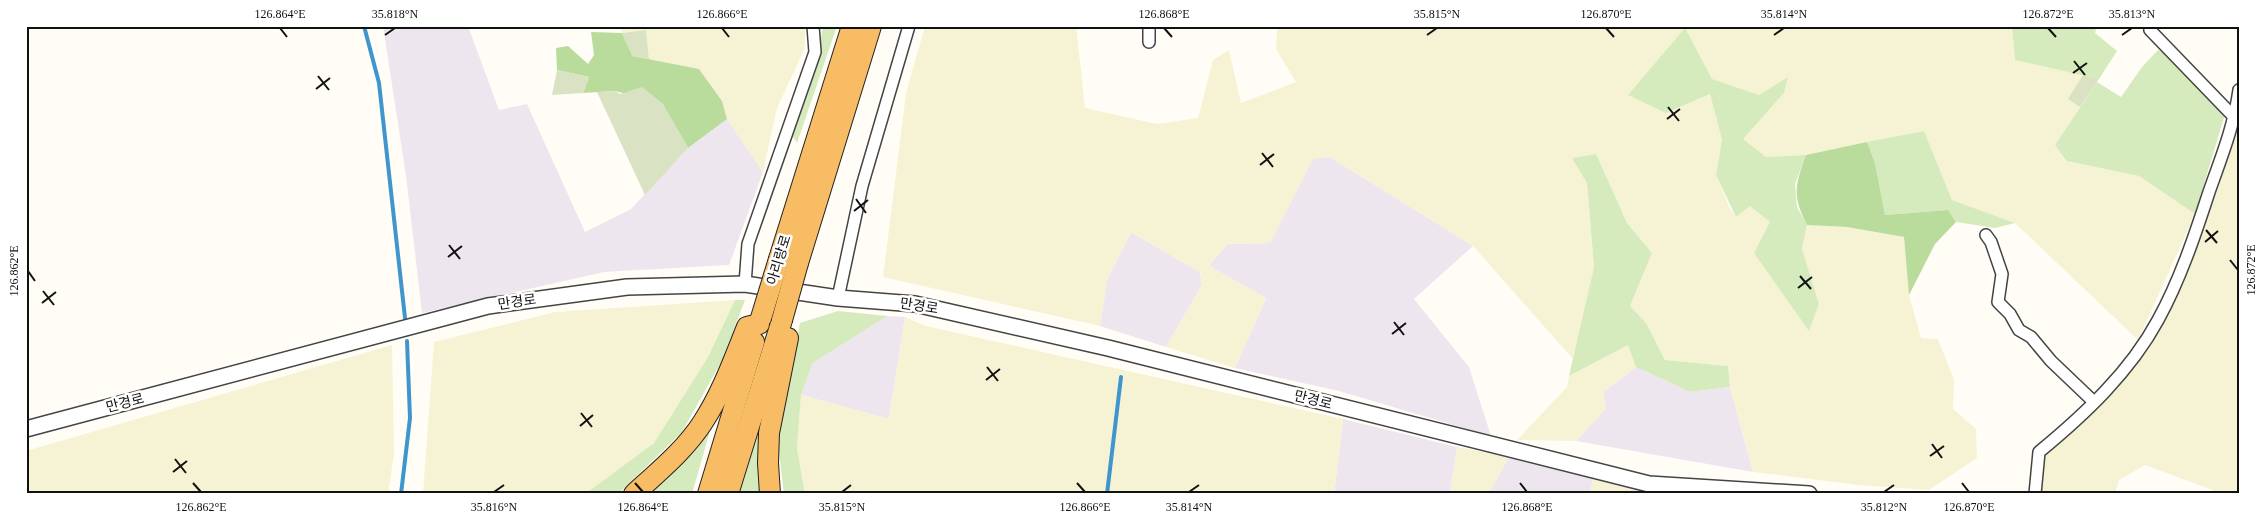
<svg xmlns="http://www.w3.org/2000/svg" width="2265" height="520" viewBox="0 0 2265 520" font-family="'Times New Roman','Noto Sans KR',serif">
<style>
.industrial{fill:#eee6ef}
.farmland{fill:#f6f3d4}
.green{fill:#d5ebbd}
.forest{fill:#b9dc9c}
.cemetery{fill:#d9e3c4}
.lines{fill:none;stroke-linecap:round;stroke-linejoin:round}
.stream{stroke:#3f96cf;stroke-width:4}
.minor-casing{stroke:#444;stroke-width:14}
.tertiary-casing{stroke:#444;stroke-width:18}
.trunk-casing{stroke:#222;stroke-width:22}
.minor{stroke:#fff;stroke-width:11}
.tertiary{stroke:#fff;stroke-width:15}
.trunk{stroke:#f7bc64;stroke-width:20}
.trunk-bridge-casing{stroke:#222;stroke-width:22;stroke-linecap:butt}
.trunk-bridge{stroke:#f7bc64;stroke-width:20}
.ticks{fill:none;stroke:#111;stroke-width:2}
.labels{text-anchor:middle;dominant-baseline:central;stroke-width:5;stroke-linejoin:round;paint-order:stroke}
.street-label{font-size:14px;fill:#111;stroke:#fff}
.neatline{fill:none;stroke:#111;stroke-width:2}
.ticks-label{font-size:12px;text-anchor:middle;fill:#111}
</style>
<rect width="100%" height="100%" fill="#fffdf5"/>
<!-- industrial -->
<g class="industrial">
<polygon points="383,26 468,26 499,110 527,104 585,232 631,209 688,148 727,119 763,172 729,265 604,272 422,313 406,176"/>
<polygon points="1330,157 1473,246 1414,299 1469,367 1491,436 1339,391 1235,368 1266,298 1209,266 1227,244 1270,243 1313,158"/>
<polygon points="1131,232 1200,272 1202,285 1166,347 1100,326 1107,280"/>
<polygon points="887,316 905,317 889,419 801,395 813,363"/>
<polygon points="1636,367 1690,392 1730,387 1753,472 1576,441 1606,408 1603,392"/>
<polygon points="1343,419 1457,447 1450,494 1334,494"/>
<polygon points="1509,457 1593,479 1590,494 1488,494"/>
</g>
<!-- farmland -->
<g class="farmland">
<polygon points="620,26 805,26 805,48 777,108 763,172 727,119 722,101 699,69 649,59 646,30 622,33"/>
<polygon points="925,26 1076,26 1085,108 1157,124 1198,118 1213,60 1229,50 1241,103 1296,82 1276,49 1277,26 2012,26 2016,60 2083,75 2069,99 2080,107 2055,145 2065,161 2139,176 2195,214 2138,340 2015,223 1952,200 1924,131 1806,155 1766,157 1742,139 1784,93 1787,78 1759,95 1711,79 1684,28 1666,113 1710,94 1722,140 1716,175 1730,209 1736,217 1750,205 1770,222 1809,330 1819,304 1802,249 1807,225 1847,227 1904,237 1909,295 1921,338 1938,339 1954,380 1953,409 1976,429 1977,458 1929,490 1858,485 1753,472 1730,387 1728,366 1665,360 1646,323 1630,306 1652,253 1627,223 1595,154 1573,158 1587,183 1594,267 1573,359 1473,246 1330,157 1313,159 1270,243 1227,244 1209,266 1266,298 1235,368 1166,347 1202,285 1200,272 1131,232 1107,280 1100,326 883,277 906,93"/>
<polygon points="2239,122 2239,494 2223,494 2145,465 2119,480 2115,494 2039,494 2044,455 2082,424 2141,358 2175,297 2213,202"/>
<polygon points="735,300 708,357 654,443 585,494 423,494 434,342 555,312"/>
<polygon points="905,317 926,326 1343,419 1334,494 805,494 797,448 801,395 889,419"/>
<polygon points="392,345 394,454 388,494 26,494 26,451"/>
<polygon points="1628,345 1636,367 1603,392 1606,408 1576,441 1517,440 1567,387 1569,376"/>
<polygon points="1457,447 1509,457 1488,494 1450,494"/>
<polygon points="1593,479 1692,494 1590,494"/>
</g>
<!-- green -->
<g class="green">
<polygon points="823,26 837,26 797,143 792,135 820,44"/>
<polygon points="2012,26 2097,26 2095,33 2117,51 2099,79 2015,60"/>
<polygon points="1685,28 1712,79 1759,95 1788,77 1784,93 1743,139 1766,157 1806,155 1795,184 1797,207 1807,225 1802,249 1819,304 1809,331 1754,253 1770,222 1750,206 1736,217 1716,175 1722,140 1710,94 1666,113 1628,95"/>
<polygon points="2158,50 2164,52 2225,114 2195,214 2139,176 2066,161 2055,145 2097,82 2121,97 2142,67"/>
<polygon points="1924,131 1952,200 2015,223 1995,228 1956,222 1948,210 1885,215 1875,163 1867,142"/>
<polygon points="1596,154 1627,223 1652,253 1630,306 1646,323 1665,360 1728,366 1730,387 1690,392 1636,367 1628,345 1569,376 1594,267 1587,183 1572,158"/>
<polygon points="735,300 745,300 721,362 682,432 618,494 585,494 654,443 708,357"/>
<polygon points="838,311 887,316 813,363 801,395 797,448 805,494 784,494 778,443 800,323"/>
<polygon points="759,424 762,494 738,494"/>
<polygon points="711,427 692,494 649,494 669,477"/>
</g>
<!-- forest -->
<g class="forest">
<polygon points="591,32 622,33 633,56 699,69 722,101 727,119 688,148 662,103 615,91 583,93 589,77 557,70 556,48 568,46 588,64 594,55"/>
<path d="M1867,142L1875,163L1885,215L1948,210L1956,222L1935,244L1909,295L1904,237L1847,227L1807,225C1792,196 1795,185 1806,155Z"/>
</g>
<!-- cemetery -->
<g class="cemetery">
<polygon points="646,30 649,59 632,56 622,33"/>
<polygon points="557,70 589,77 583,93 552,95"/>
<polygon points="2083,75 2099,79 2080,107 2068,99"/>
<polygon points="642,87 662,103 688,148 645,195 597,92 615,91 620,94"/>
</g>
<g class="lines">
<!-- stream -->
<g class="stream">
<polyline points="364,26 379,83 405,318"/>
<polyline points="401,494 410,418 407,341"/>
<polyline points="1107,494 1121,377"/>
</g>
<defs>
<g id="minor">
<polyline points="2152,26 2150,30 2235,118 2239,118"/>
<polyline points="1149,42 1149,26"/>
<polyline points="1986,235 1991,242 2002,274 1998,302 2010,314 2019,330 2031,337 2051,361 2094,402"/>
<polyline points="745,284 748,244 815,52 813,26"/>
<polyline points="838,298 862,186 909,26"/>
<path d="M2035,494L2039,452C2084,415 2130,372 2158,320C2180,280 2195,235 2209,192C2221,158 2234,126 2239,90"/>
</g>
<polyline id="tertiary" points="26,429 488,306 627,287 745,284 838,298 915,304 1108,348 1649,484 1809,494"/>
<g id="trunk">
<polyline points="779,259 852,26"/>
<polyline points="798,263 871,26"/>
<path d="M634,494C658,472 686,449 703,422C722,393 734,359 747,327L759,324"/>
<polyline points="708,494 754,342"/>
<polyline points="728,494 782,320"/>
<polyline points="770,494 768,463 769,433 788,338"/>
</g>
</defs>
<!-- minor casing -->
<use href="#minor" class="minor-casing"/>
<!-- tertiary casing -->
<use href="#tertiary" class="tertiary-casing"/>
<!-- trunk casing -->
<use href="#trunk" class="trunk-casing"/>
<!-- minor -->
<use href="#minor" class="minor"/>
<!-- tertiary -->
<use href="#tertiary" class="tertiary"/>
<!-- trunk -->
<use href="#trunk" class="trunk"/>
<defs>
<g id="trunk-bridge">
<polyline points="761,318 779,259"/>
<polyline points="782,320 798,263"/>
</g>
</defs>
<!-- trunk-bridge casing -->
<use href="#trunk-bridge" class="trunk-bridge-casing"/>
<!-- trunk-bridge -->
<use href="#trunk-bridge" class="trunk-bridge"/>
</g>
<!-- ticks -->
<path class="ticks" d="M280,28L287,37M722,28L729,37M1164,28L1172,37M1606,28L1614,37M2048,28L2056,37M385,35L395,28M1427,35L1437,28M1774,35L1784,28M2122,35L2132,28M2074,61L2085,75M2073,73L2087,63M318,76L329,90M316,89L330,78M1668,107L1679,121M1667,119L1680,109M1262,153L1273,167M1260,165L1274,154M856,199L866,213M854,211L868,200M2206,230L2217,243M2205,242L2218,231M449,245L460,259M448,257L462,246M2230,260L2238,270M28,271L35,281M1800,276L1811,289M1798,288L1812,277M43,291L54,305M42,303L56,292M1394,322L1404,335M1392,334L1406,323M987,367L998,381M986,380L1000,369M581,413L592,427M580,426L593,415M1932,444L1942,458M1930,456L1944,446M175,459L186,473M173,472L187,461M193,483L201,492M635,483L643,492M1077,483L1085,492M1520,483L1527,492M1962,483L1969,492M494,492L504,485M842,492L851,485M1189,492L1199,485M1884,492L1894,485"/>
<g class="labels">
<!-- street labels -->
<g class="street-label">
<text transform="translate(779 260) rotate(-73)">아리랑로</text>
<text transform="translate(517 302) rotate(-8)">만경로</text>
<text transform="translate(919 306) rotate(9)">만경로</text>
<text transform="translate(1313 400) rotate(14)">만경로</text>
<text transform="translate(125 403) rotate(-15)">만경로</text>
</g>
</g>
<!-- border -->
<rect width="2265" height="520" fill="none" stroke="#ffffff" stroke-width="55"/>
<rect x="28" y="28" width="2210" height="464" class="neatline"/>
<g class="ticks-label">
<text x="280" y="18">126.864°E</text>
<text x="395" y="18">35.818°N</text>
<text x="722" y="18">126.866°E</text>
<text x="1164" y="18">126.868°E</text>
<text x="1437" y="18">35.815°N</text>
<text x="1606" y="18">126.870°E</text>
<text x="1784" y="18">35.814°N</text>
<text x="2048" y="18">126.872°E</text>
<text x="2132" y="18">35.813°N</text>
<text transform="translate(2251 270) rotate(-90)" y="4">126.872°E</text>
<text transform="translate(14 271) rotate(-90)" y="4">126.862°E</text>
<text x="201" y="511">126.862°E</text>
<text x="494" y="511">35.816°N</text>
<text x="643" y="511">126.864°E</text>
<text x="842" y="511">35.815°N</text>
<text x="1085" y="511">126.866°E</text>
<text x="1189" y="511">35.814°N</text>
<text x="1527" y="511">126.868°E</text>
<text x="1884" y="511">35.812°N</text>
<text x="1969" y="511">126.870°E</text>
</g>
</svg>
